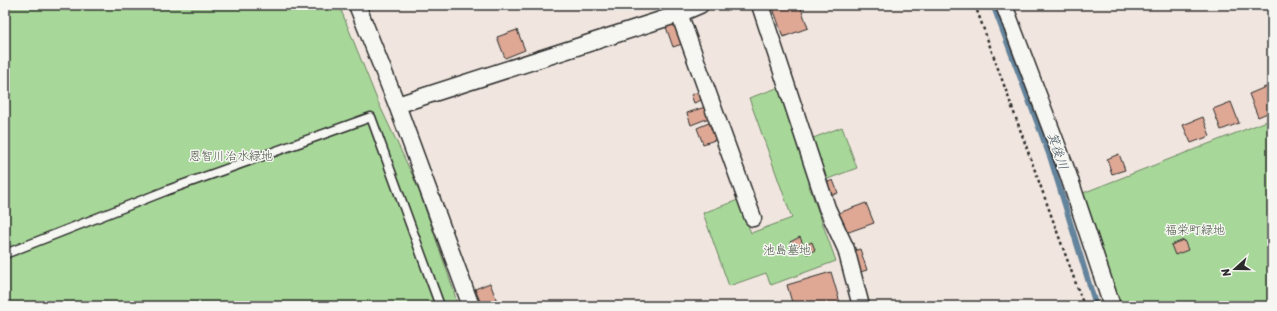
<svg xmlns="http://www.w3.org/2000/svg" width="1277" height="311" viewBox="0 0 1277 311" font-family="Sriracha,'Klee One',sans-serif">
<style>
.green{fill:#a8d899;stroke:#6a8262}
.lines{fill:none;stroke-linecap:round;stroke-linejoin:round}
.stream{stroke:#64849c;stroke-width:5.5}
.building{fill:#dea895;stroke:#2b2b2b}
.lane-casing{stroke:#2b2b2b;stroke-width:11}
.street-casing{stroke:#2b2b2b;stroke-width:19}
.path{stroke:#2b2b2b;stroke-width:2.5;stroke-dasharray:3 3;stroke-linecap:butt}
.lane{stroke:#f6f6f2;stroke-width:8}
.street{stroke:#f6f6f2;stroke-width:16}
.labels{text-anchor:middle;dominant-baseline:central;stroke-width:3;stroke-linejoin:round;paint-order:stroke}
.park-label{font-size:12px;fill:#4a5646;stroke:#f6f6f2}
.water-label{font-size:13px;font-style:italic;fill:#485864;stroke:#f6f6f2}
</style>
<rect width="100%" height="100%" fill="#f1e6df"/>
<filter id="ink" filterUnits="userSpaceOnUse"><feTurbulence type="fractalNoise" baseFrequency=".025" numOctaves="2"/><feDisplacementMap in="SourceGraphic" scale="8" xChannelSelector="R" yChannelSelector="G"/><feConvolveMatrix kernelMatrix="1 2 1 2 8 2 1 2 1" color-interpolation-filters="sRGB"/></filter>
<g filter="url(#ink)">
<!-- green -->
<g class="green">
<polygon points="5,5 339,5 378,102 417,185 454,291 457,306 5,306"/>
<polygon points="780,87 800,143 842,127 857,168 809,186 836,261 771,285 766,273 729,286 703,213 738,200 751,233 792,218 749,98"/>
<polygon points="1272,119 1272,306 1121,306 1083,193"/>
</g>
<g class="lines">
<!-- stream -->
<polyline class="stream" points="993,5 1050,157 1096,306"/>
</g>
<!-- building -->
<g class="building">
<polygon points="772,5 800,5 808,28 783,37"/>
<polygon points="677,22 685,43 673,47 666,27"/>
<polygon points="517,30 525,50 505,58 497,37"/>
<polygon points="1268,86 1272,97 1272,111 1258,117 1249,94"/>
<polygon points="701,91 704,99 694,103 691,95"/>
<polygon points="1231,102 1239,123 1221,130 1213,109"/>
<polygon points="705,107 709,118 691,125 687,113"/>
<polygon points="1203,117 1210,136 1191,143 1183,125"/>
<polygon points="711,122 718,139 703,144 697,128"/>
<polygon points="1119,154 1125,170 1112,174 1107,159"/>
<polygon points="833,180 838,193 828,197 823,184"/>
<polygon points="866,203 874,223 843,234 836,214"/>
<polygon points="800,237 803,244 793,248 790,242"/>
<polygon points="1184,240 1188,250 1175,255 1171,245"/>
<polygon points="812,242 815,250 807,254 803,246"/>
<polygon points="860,249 867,270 857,273 850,252"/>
<polygon points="831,272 841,306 793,306 787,285"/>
<polygon points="490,283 498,304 482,306 475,289"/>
</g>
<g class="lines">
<defs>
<polyline id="lane" points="5,254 168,190 371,117 440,306"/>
<g id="street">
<polyline points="357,5 397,105 471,306"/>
<polyline points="676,5 753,218"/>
<polyline points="760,5 827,208 846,249 861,306"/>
<polyline points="1004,5 1068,174 1112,306"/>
<polyline points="397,105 679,14 700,5"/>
</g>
</defs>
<!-- lane casing -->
<use href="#lane" class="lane-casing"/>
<!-- street casing -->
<use href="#street" class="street-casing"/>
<!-- path -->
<polyline class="path" points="975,5 1084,306"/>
<!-- lane -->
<use href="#lane" class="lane"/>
<!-- street -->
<use href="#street" class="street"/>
</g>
</g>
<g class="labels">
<!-- park labels -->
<g class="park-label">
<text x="231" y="156">恩智川治水緑地</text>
<text x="1195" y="230">福栄町緑地</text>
<text x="787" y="250">池島墓地</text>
</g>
<!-- water labels -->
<g class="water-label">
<text transform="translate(1058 151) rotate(71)">箕後川</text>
</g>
</g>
<!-- margin -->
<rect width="1277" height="311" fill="none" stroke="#f6f6f2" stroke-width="20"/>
<rect x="10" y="10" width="1257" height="291" fill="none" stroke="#2b2b2b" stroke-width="1.5" filter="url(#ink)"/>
<!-- north arrow -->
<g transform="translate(1235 269) rotate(249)" stroke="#f6f6f2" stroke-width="3" paint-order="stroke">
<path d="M0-3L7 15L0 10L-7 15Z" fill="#2b2b2b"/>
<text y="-6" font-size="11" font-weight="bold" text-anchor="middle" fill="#2b2b2b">N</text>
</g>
</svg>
